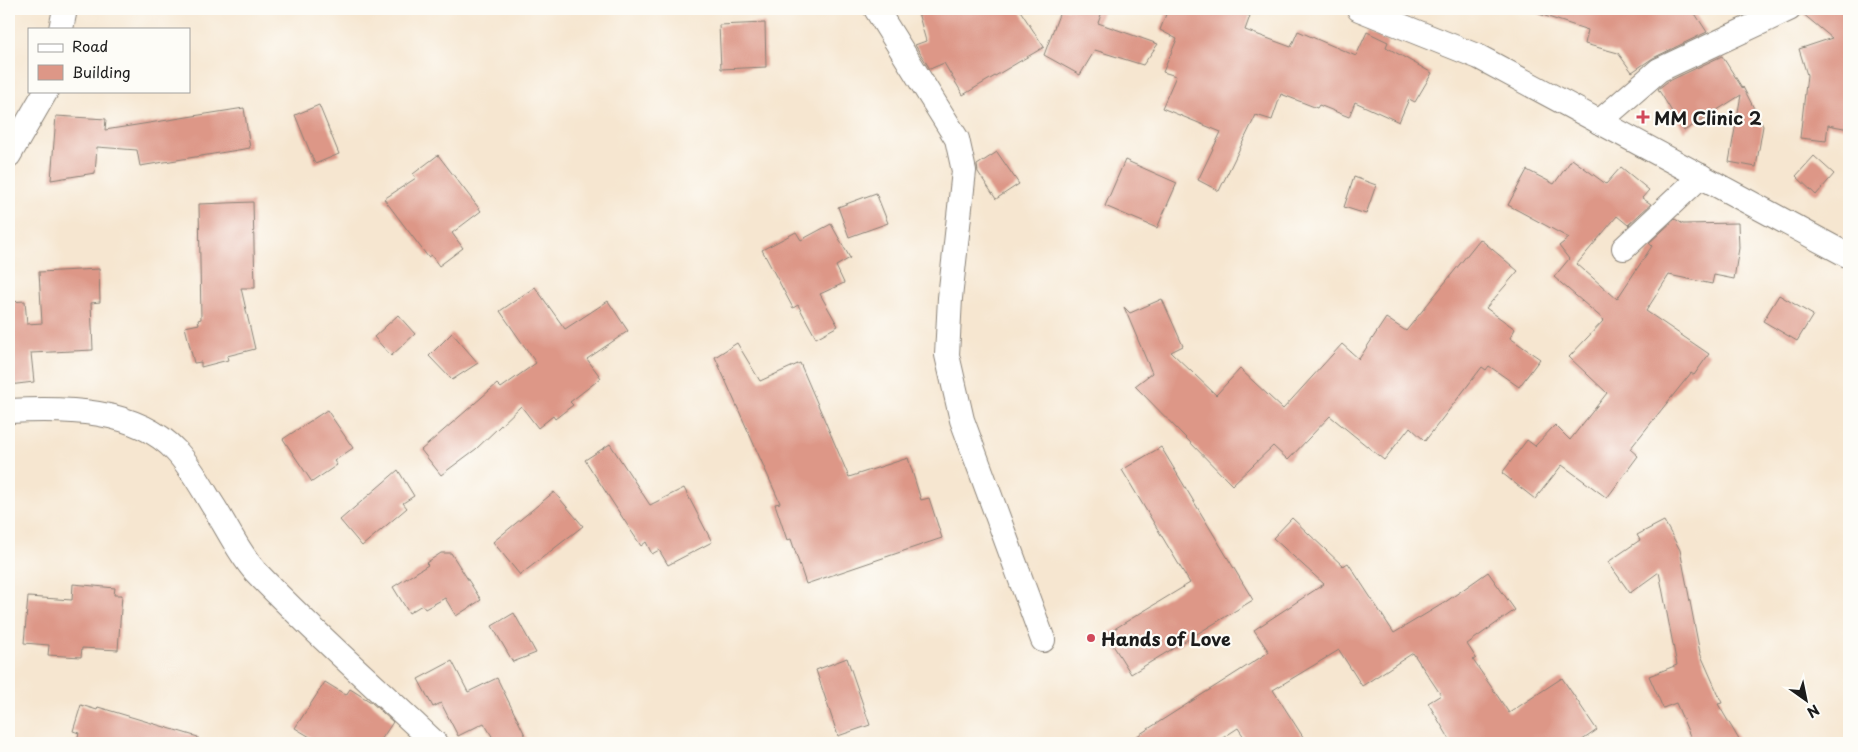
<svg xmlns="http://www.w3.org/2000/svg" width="1858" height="752" viewBox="0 0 1858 752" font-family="'Playpen Sans',sans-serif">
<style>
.building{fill:#dd9787}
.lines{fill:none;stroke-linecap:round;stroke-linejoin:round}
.minor-casing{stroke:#898176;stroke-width:26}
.minor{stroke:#fff;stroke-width:24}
.poi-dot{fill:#d1495b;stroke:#fdfcf7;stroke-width:2}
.labels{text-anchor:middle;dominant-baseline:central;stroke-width:4.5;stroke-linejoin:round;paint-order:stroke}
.poi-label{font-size:18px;font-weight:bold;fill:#1c1c1c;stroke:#fdfcf7;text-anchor:start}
</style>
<rect width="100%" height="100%" fill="#fdfcf7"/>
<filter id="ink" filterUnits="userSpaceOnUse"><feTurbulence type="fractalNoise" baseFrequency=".02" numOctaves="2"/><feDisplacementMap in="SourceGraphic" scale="10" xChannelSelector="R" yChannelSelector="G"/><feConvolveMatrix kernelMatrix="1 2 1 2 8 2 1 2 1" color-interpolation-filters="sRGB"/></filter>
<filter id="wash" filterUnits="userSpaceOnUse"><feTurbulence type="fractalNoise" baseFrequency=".0096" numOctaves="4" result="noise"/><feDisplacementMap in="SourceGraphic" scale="20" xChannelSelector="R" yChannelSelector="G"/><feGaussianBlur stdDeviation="1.12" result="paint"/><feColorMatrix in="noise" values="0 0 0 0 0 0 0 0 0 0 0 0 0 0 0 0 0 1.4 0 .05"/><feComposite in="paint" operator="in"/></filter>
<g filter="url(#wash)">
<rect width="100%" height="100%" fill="#f6e6d0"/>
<g id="blocks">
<!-- building -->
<g class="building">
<polygon points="917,9 1019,9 1044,47 963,95 944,63 930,69 915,45 926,41"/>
<polygon points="1061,9 1103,9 1098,23 1158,44 1143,65 1095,50 1080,75 1044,55"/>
<polygon points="1168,9 1231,9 1250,16 1245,30 1291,47 1298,31 1356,56 1367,32 1388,42 1386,47 1432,73 1415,102 1409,99 1399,122 1355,102 1349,117 1319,105 1317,108 1281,94 1272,120 1256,115 1219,191 1198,180 1221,132 1162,108 1176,76 1163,72 1177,39 1160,30"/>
<polygon points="1539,9 1692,9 1707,32 1653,58 1632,72 1618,53 1585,44 1588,30 1539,14"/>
<polygon points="1803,9 1849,9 1849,129 1828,125 1826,141 1800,138 1807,75 1799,49 1832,38 1802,13"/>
<polygon points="765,23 766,67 721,69 719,25"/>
<polygon points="1722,56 1743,89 1743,87 1763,126 1756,167 1729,162 1741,95 1684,131 1658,89 1667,82"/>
<polygon points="319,105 339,154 315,164 295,115"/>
<polygon points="244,108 250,148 140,166 137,150 97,147 95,173 51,180 56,116 106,119 105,130"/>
<polygon points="997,152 1019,184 996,199 978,172 977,165"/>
<polygon points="438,155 481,211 452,233 463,248 439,266 431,255 428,257 384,199 416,178 413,174"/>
<polygon points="1814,156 1834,174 1816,195 1796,176"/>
<polygon points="1572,159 1606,184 1621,167 1649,190 1642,198 1651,204 1628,225 1617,216 1577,264 1617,299 1652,246 1649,243 1675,219 1683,224 1738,223 1739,248 1734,279 1714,275 1712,284 1669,275 1646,311 1709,354 1694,375 1691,373 1630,449 1638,456 1607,498 1562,465 1535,499 1502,473 1527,440 1535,446 1555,425 1570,440 1607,393 1569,357 1604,320 1554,277 1569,259 1559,246 1569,238 1508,205 1527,170 1554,184"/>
<polygon points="1125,160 1177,183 1157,228 1105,206"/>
<polygon points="1354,177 1376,185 1366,214 1344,207"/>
<polygon points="876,193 888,223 849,237 838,207"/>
<polygon points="253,202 255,288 241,288 255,349 227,356 228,360 201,367 201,362 194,363 185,327 199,324 198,320 201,319 199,204"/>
<polygon points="831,224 850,258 836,266 844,283 820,294 838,326 816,338 798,305 793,308 762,250 796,232 801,240"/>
<polygon points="1480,239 1518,271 1486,308 1515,329 1510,338 1540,359 1519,387 1489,366 1486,370 1482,367 1425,441 1410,427 1384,460 1330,416 1288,460 1273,446 1232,485 1135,386 1152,373 1124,307 1130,313 1162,299 1183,346 1171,352 1216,395 1240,369 1283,409 1342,344 1359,359 1386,318 1406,331"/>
<polygon points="99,269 100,302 91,303 93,350 31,353 34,382 9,385 9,302 25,301 27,324 42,323 39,272"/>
<polygon points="535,287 565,329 608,301 628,331 587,359 601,378 570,402 573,405 555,419 553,416 538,428 521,406 476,449 441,475 421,450 497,384 501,388 536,363 500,311"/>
<polygon points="1779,295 1813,315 1797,341 1763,321"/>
<polygon points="398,315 415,334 391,356 374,337"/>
<polygon points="452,333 478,363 452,380 429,356"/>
<polygon points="737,343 760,381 800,363 849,477 908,458 921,500 929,498 942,538 806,584 791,539 787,540 775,504 780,503 715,357"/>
<polygon points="327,410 353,448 334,461 337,465 312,482 283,439"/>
<polygon points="610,444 650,505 684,488 712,542 668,565 659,550 652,554 646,542 641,546 585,460"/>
<polygon points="1161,447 1253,600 1131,674 1106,634 1190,583 1122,470"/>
<polygon points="398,470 414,496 403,503 407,508 362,546 340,520"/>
<polygon points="554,492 583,526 520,575 493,542"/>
<polygon points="1292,518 1343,566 1348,563 1394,633 1444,603 1488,572 1515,610 1467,644 1476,658 1473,660 1509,713 1562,678 1597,730 1578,743 1452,743 1428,703 1441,695 1413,653 1362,686 1339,650 1273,690 1307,743 1248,743 1238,728 1215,743 1126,743 1269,652 1254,630 1324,584 1273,538"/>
<polygon points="1664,521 1680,550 1700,653 1722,703 1718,704 1741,743 1693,743 1676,703 1663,708 1649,676 1677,665 1659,572 1630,593 1608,562 1640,540 1637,535"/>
<polygon points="441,553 451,553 481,600 456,616 445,598 425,609 422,605 409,613 393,587 428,565 426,563"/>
<polygon points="73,584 115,588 114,595 122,595 118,650 82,648 81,657 48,655 49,645 24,643 28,597 72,600"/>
<polygon points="514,613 536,653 513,662 492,626"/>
<polygon points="847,658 870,725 838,736 816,670"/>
<polygon points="452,661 468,692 497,678 529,743 496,743 484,723 458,736 441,703 433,707 418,679"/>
<polygon points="325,682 346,695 350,689 371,702 393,722 379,743 320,743 295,728"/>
<polygon points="81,705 97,710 98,707 198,737 197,743 76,743 79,733 73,731"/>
</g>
</g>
</g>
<g filter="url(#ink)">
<use href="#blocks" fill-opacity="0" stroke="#898176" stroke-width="1"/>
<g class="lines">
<defs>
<g id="minor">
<polyline points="876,9 957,139 964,171 950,298 947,355 962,420 1043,640"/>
<polyline points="1359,9 1479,57 1849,256"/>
<polyline points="61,29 65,9"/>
<polyline points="1599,122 1659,70 1789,9"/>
<polyline points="9,155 46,91"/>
<polyline points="1624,248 1701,176"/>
<path d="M9,411C63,408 136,408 176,451C191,467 201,486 212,504C226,525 238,552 255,571C312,631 375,686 435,743"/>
</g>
</defs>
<!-- minor casing -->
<use href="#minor" class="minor-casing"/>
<!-- minor -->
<use href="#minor" class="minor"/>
</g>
</g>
<!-- markers -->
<g class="poi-dot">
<path d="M1640.5 109.5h5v5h5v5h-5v5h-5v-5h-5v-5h5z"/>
<circle cx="1091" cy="638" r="5"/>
</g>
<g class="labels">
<!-- poi labels -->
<g class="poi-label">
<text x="1654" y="117">MM Clinic 2</text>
<text x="1101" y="638">Hands of Love</text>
</g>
</g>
<!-- margin -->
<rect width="1858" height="752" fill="none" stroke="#fdfcf7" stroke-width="30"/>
<!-- legend -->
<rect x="28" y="28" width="162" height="65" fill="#fdfcf7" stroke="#a3a29f"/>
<rect x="38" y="44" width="25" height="8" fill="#ffffff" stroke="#a3a29f"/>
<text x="72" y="52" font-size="15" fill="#1c1c1c">Road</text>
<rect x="38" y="65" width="25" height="15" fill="#dd9787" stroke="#a3a29f"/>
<text x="72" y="78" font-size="15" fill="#1c1c1c">Building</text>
<!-- north arrow -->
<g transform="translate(1806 700) rotate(147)" stroke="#fdfcf7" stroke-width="4" paint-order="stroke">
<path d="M0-4L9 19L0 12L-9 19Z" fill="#1c1c1c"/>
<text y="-8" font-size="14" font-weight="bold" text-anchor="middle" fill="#1c1c1c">N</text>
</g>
</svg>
